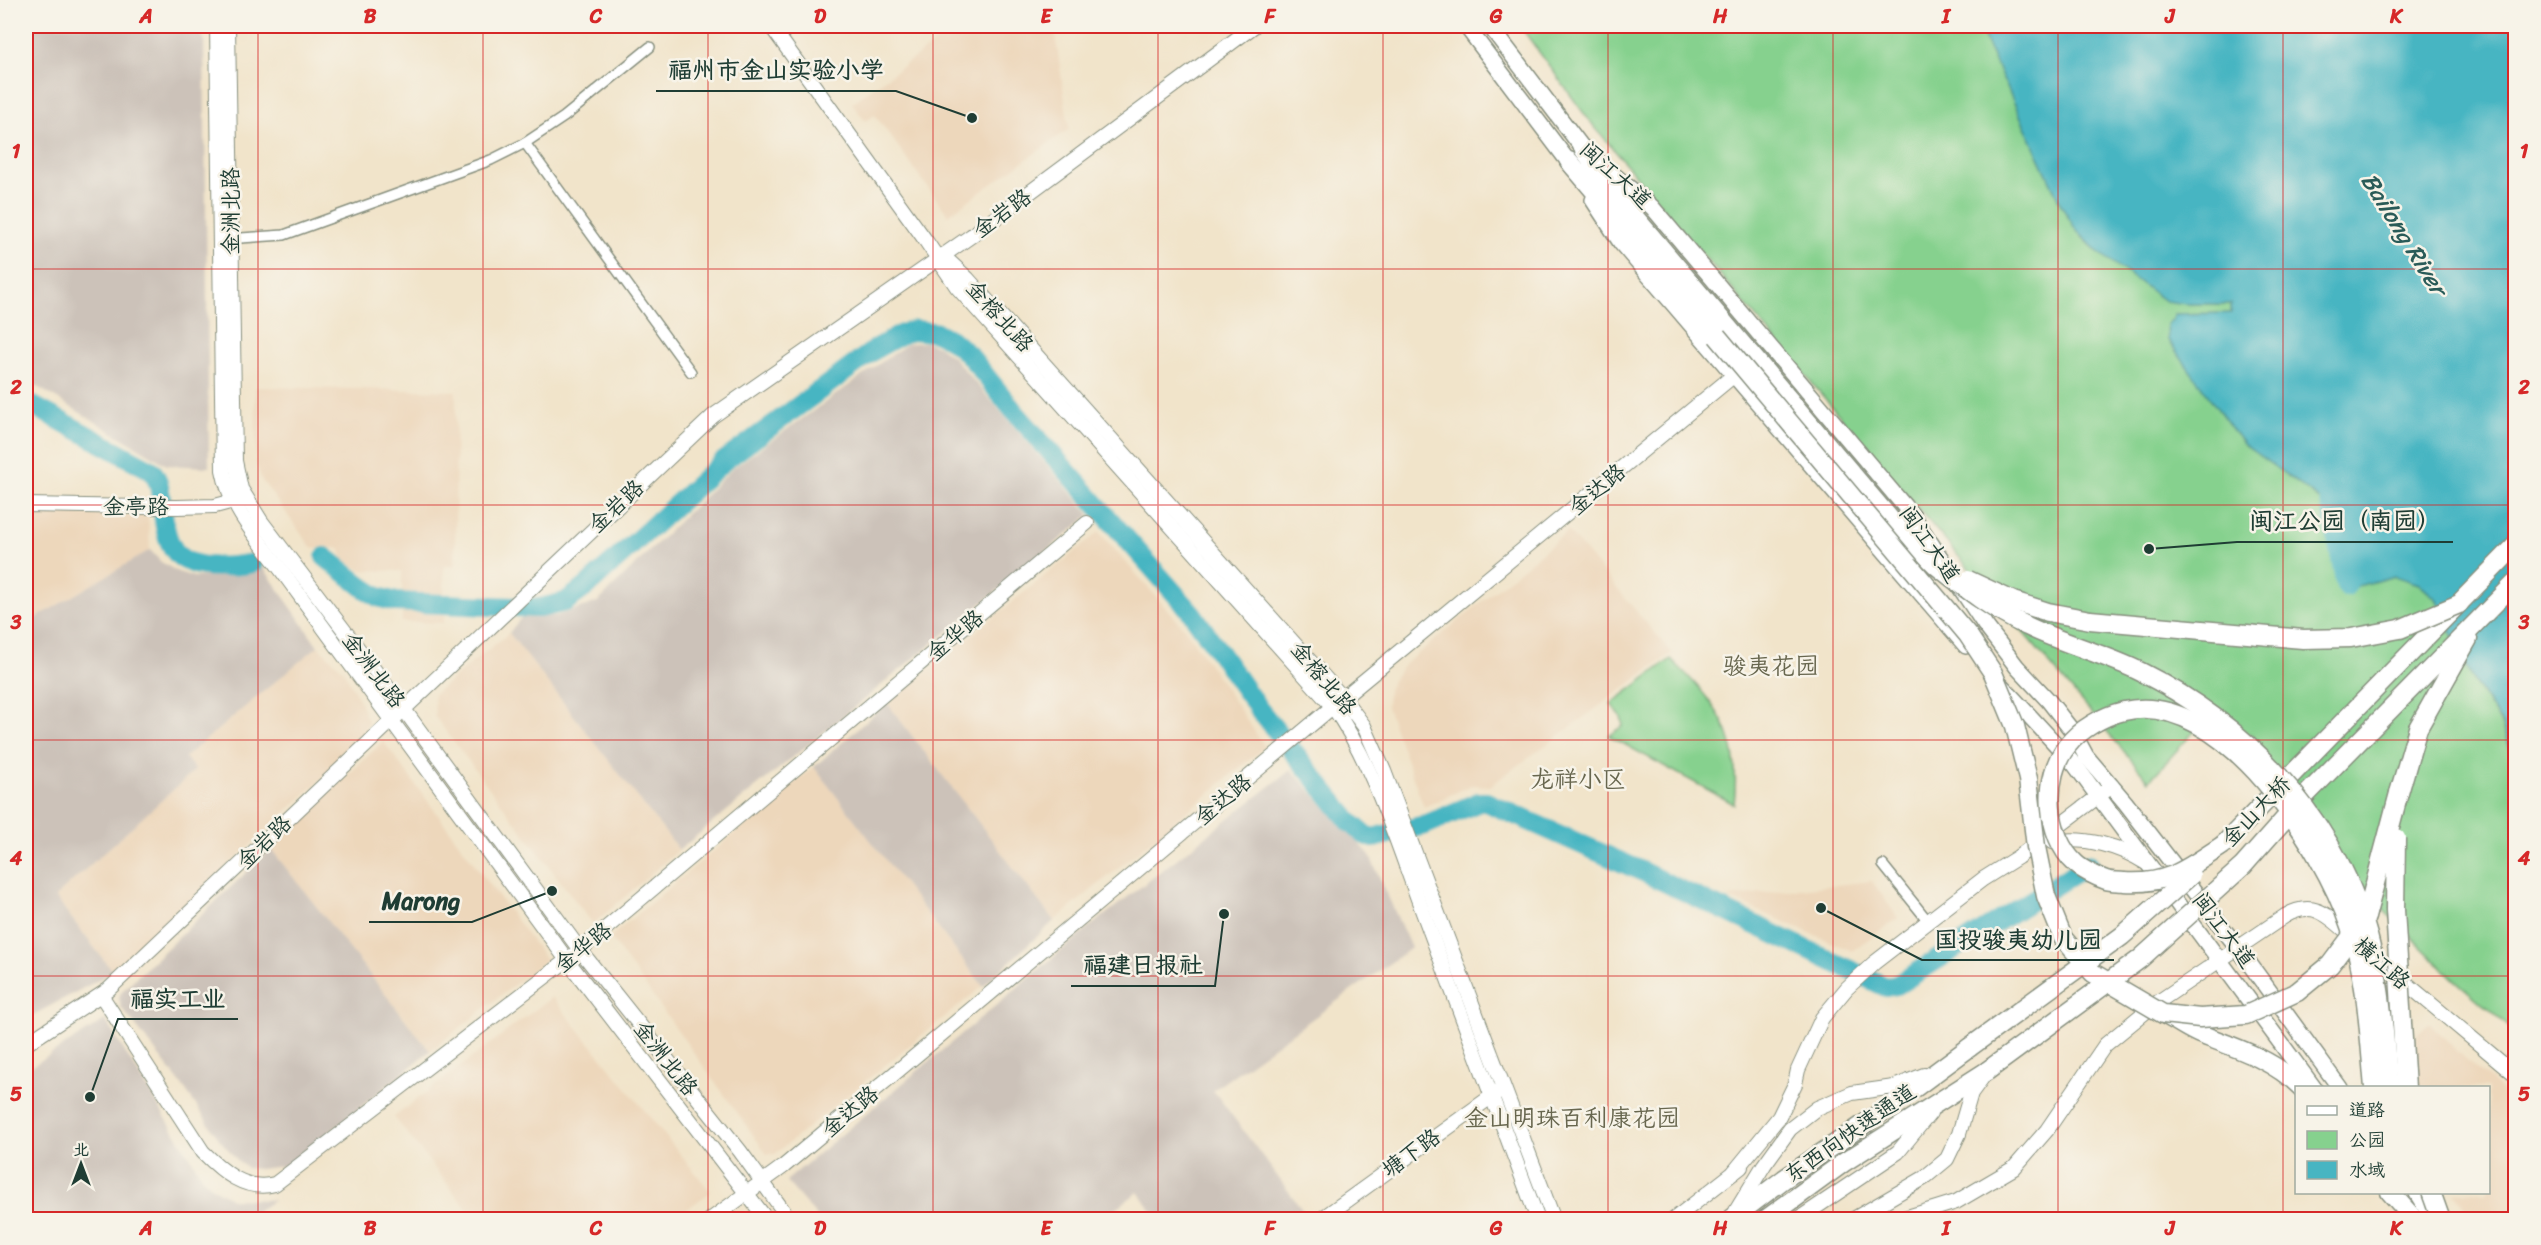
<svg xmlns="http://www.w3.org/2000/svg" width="2541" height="1245" viewBox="0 0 2541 1245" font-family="Sriracha,'LXGW WenKai TC',sans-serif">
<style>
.built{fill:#edd7bb}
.industrial{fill:#ccc2b9}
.green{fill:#86d18e;stroke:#528761;stroke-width:1.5}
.water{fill:#47b5c2;stroke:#33797b;stroke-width:1.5}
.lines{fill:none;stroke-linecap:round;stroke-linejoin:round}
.river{stroke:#47b5c2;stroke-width:20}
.street-casing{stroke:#88907f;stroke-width:12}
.secondary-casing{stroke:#88907f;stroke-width:16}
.primary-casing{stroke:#88907f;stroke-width:18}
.highway-casing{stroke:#88907f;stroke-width:21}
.street{stroke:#fff;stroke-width:9}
.secondary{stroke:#fff;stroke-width:14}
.primary{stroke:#fff;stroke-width:15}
.highway{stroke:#fff;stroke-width:18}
.secondary-bridge-casing{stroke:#88907f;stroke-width:16;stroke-linecap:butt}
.highway-bridge-casing{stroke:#88907f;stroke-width:21;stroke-linecap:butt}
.secondary-bridge{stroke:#fff;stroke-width:14}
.highway-bridge{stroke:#fff;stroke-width:18}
.grid{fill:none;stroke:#d62828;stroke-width:1.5;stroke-opacity:0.55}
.labels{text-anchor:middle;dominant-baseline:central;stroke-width:5;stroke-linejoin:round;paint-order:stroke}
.street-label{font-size:22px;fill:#1f3d34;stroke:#f7f3e8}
.water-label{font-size:24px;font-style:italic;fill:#295b58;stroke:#f7f3e8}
.neighbourhood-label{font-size:24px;fill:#68674f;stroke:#f7f3e8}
.leader{fill:none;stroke:#1f3d34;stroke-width:2}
.callout-dot{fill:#1f3d34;stroke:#f7f3e8;stroke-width:2}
.callout-label{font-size:24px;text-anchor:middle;font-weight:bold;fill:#1f3d34;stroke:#f7f3e8;stroke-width:5;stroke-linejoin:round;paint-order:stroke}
.neatline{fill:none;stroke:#d62828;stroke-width:2}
.grid-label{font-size:20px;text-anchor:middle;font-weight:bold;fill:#d62828}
</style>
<rect width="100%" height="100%" fill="#f7f3e8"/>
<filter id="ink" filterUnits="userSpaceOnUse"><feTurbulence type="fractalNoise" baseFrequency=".0167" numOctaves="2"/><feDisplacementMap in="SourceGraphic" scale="12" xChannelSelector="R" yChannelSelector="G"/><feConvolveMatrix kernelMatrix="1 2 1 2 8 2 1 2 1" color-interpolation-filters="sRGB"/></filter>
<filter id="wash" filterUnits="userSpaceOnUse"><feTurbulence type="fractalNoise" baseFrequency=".008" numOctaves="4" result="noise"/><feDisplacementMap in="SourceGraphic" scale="24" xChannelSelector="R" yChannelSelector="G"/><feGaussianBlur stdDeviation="1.35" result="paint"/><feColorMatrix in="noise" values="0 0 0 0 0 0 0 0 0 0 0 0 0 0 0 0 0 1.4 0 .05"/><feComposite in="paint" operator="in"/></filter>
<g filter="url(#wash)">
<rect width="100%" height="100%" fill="#f1e4ca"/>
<!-- built -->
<g class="built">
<polygon points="1016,26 1054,26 1069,129 948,215 875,115 865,121 852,103 944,36"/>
<polygon points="255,387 456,391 455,565 444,566 444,623 402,622 402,571 360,570 342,558 341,548 312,548 261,479 256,462"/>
<polygon points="26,514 148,515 150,550 26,624"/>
<polygon points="1568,531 1672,653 1490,786 1472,785 1424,807 1387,707 1388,690 1395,676 1405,664"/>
<polygon points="1099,532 1188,633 1265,747 1054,921 887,703"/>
<polygon points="509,633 679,850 593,924 435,717 434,694"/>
<polygon points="318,646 343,670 360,701 368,722 362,738 354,749 113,972 55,897 195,770 185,757"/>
<polygon points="383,741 546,960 430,1051 271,849"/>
<polygon points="814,767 983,986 775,1154 767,1154 610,937"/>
<polygon points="1872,881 1898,918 1852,951 1727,897"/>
<polygon points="552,997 711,1192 672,1219 475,1219 394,1117"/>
<polygon points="2429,1022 2459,1053 2515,1102 2515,1219 2473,1219 2454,1193 2488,1192 2488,1088 2418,1087 2414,1057 2417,1034"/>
</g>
<!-- industrial -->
<g class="industrial">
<polygon points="26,26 196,26 204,39 209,467 167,465 26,380"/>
<polygon points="925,342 938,346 954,358 1090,515 679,850 509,633 524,614 556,616 598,602 733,468 907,344"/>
<polygon points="150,550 161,562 178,572 194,577 248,573 263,567 318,646 185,757 195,770 55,897 113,972 26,1019 26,624"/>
<polygon points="887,703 1054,921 983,986 814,767"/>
<polygon points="1291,770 1369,854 1411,948 1213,1090 1304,1212 1294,1219 1158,1219 1138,1192 1102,1219 819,1219 786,1181 1092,925"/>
<polygon points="271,849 430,1051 294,1161 283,1166 259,1169 247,1168 239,1162 220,1140 182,1085 121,1007 119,997 122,991"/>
<polygon points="105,1020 203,1178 213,1188 232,1199 274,1200 245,1219 26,1219 26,1070"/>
</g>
<!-- green -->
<g class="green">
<polygon points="1520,26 1979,26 2062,207 2082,237 2097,251 2186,304 2232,304 2232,313 2175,314 2230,425 2243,444 2299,484 2347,522 2343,581 2350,588 2395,576 2419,584 2436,599 2473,680 2500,722 2515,762 2515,1032 2456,981 2366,893 2316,825 2199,726 2149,781 1588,119"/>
<path d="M1671,659C1718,705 1742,735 1734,804L1609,736L1623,726L1621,717L1611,704Z"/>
</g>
<!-- water -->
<polygon class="water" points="1979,26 2515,26 2515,762 2501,722 2473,680 2436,599 2419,584 2395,576 2350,588 2342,581 2347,521 2299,484 2243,444 2168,340 2167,324 2173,319 2175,314 2231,313 2231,304 2186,304 2165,301 2097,251 2076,230 2062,207"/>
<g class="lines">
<!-- river -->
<g class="river">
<path d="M26,402L151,470C160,480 160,492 162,505C164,520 165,537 174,550C188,572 231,567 253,563"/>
<polyline points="2327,485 2346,586"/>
<polyline points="325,557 364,588 378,597 396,602 540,608 565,602 586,587 724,461 877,348 904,333 916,330 938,333 953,341 969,355 1013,410 1192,613 1258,708 1350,822 1365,835 1373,838 1425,825 1479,802 1486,802 1639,870 1886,987 1897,985 2089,864"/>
</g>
</g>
</g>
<g filter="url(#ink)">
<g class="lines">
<defs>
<g id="street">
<polyline points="525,143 691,372"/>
<polyline points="226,239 284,235 491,160 525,143 564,117 650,47"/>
<polyline points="1883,865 1928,921"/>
</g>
<g id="secondary">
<path d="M217,26L223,470C230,509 259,540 282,571L567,960L767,1220"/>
<polyline points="228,26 235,461 241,489 261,521 392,693 580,950 740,1151 790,1220"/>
<path d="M771,26L926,241L957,287L1333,707C1372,761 1397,843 1421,907C1460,1011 1499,1115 1538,1220"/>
<polyline points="942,255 968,279 1343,698 1364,726 1384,771 1554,1220"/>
<polyline points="26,505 142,507"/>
<polyline points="177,507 215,506 241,499"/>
<path d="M2053,842C2084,836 2120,846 2146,863"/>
<polyline points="2370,953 2516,1075"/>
<path d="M101,995L203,1152C222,1171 245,1192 275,1184L580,950L1087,523"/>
<polyline points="26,1044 108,990 713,416 971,236 1254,26"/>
<polyline points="1734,1172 1779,1117 1795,1084 1798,1070 1822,1018 1847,988 1874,963 1983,879 2018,857 2112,786"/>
<polyline points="1736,1211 1764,1165 1790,1129 1817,1108 1852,1093 1894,1087 1924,1075"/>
<polyline points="710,1220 784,1166 1343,698 1733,376"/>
<polyline points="1320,1220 1499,1091"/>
<polyline points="1673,1220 1741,1167"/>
<polyline points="1797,1220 1898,1152 1930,1113"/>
<polyline points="1852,1220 1924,1178 1947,1159 1959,1134 1971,1093 1982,1078"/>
<path d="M1898,1220L1956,1202L2014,1168L2047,1130L2105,1045L2155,1004L2285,916C2316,898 2330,918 2354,938"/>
</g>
<g id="primary">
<polyline points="1466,26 1574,169"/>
<polyline points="1490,26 1584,150 1652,207 1912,515 1985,625 2017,667 2048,700 2073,732 2086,756 2125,802 2238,948 2340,1088"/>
<polyline points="1593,200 1621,243 1966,646"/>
<polyline points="2000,684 2075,765 2314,1088"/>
</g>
<g id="highway">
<polyline points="1584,150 1622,202 1896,526 1937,566"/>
<polyline points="1569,161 1717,336"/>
<polyline points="2399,793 2418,728 2468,639"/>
<polyline points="2306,795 2516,582"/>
<polyline points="2223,845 2516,545"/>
<path d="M2164,1014C2177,1021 2189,1030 2202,1035C2237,1048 2274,1060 2302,1088"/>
<polyline points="2390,1192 2415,1220"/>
<polyline points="2418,1192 2435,1220"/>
<polyline points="1730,1220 1784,1179 1889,1107 1970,1047"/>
<polyline points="1765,1220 1843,1163 1987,1071"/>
</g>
</defs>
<!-- street casing -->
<use href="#street" class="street-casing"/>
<!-- secondary casing -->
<use href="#secondary" class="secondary-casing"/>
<!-- primary casing -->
<use href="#primary" class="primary-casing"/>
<!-- highway casing -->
<use href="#highway" class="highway-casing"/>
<!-- street -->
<use href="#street" class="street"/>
<!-- secondary -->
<use href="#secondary" class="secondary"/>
<!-- primary -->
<use href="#primary" class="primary"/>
<!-- highway -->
<use href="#highway" class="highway"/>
<defs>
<polyline id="secondary-bridge" points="142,507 177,507"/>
<g id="highway-bridge">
<polyline points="1717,336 1968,635 1993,673 2015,726 2028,779 2036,847 2046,896 2063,938 2093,973 2163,1014 2200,1018 2246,1015 2297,992 2330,965 2366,917 2399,793"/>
<path d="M1937,566C1966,589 1994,611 2027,626C2064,644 2105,654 2141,672C2243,723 2329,811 2364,922C2381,975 2384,1033 2389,1088"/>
<polyline points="1968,580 2013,601 2048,612 2090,620 2303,639 2351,638 2400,629 2459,604"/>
<polyline points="2396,838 2395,910 2406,1088"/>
<path d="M2223,845C2188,868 2169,885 2124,882C2119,881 2112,882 2106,880C2097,877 2081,869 2075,863C2046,836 2042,777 2067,746C2080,729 2103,716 2124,711C2222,688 2324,848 2350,927C2367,978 2369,1034 2374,1088"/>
<polyline points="1970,1047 2122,936 2191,875"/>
<polyline points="1987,1071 2140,959 2243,866 2297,805"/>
<polyline points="2431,1192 2441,1220"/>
</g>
</defs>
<!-- secondary-bridge casing -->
<use href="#secondary-bridge" class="secondary-bridge-casing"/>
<!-- highway-bridge casing -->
<use href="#highway-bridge" class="highway-bridge-casing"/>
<!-- secondary-bridge -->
<use href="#secondary-bridge" class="secondary-bridge"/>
<!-- highway-bridge -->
<use href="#highway-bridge" class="highway-bridge"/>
</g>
</g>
<!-- grid -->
<path class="grid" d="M258,26V1220M483,26V1220M708,26V1220M933,26V1220M1158,26V1220M1383,26V1220M1608,26V1220M1833,26V1220M2058,26V1220M2283,26V1220M26,269H2516M26,505H2516M26,740H2516M26,976H2516"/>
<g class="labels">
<!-- street labels -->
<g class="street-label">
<text transform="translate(1616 175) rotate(42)">闽江大道</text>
<text transform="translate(230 211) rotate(-90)">金洲北路</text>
<text transform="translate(1002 213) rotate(-36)">金岩路</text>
<text transform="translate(1000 316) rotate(48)">金榕北路</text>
<text transform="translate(1597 489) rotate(-40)">金达路</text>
<text x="136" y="506">金亭路</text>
<text transform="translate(616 506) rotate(-43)">金岩路</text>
<text transform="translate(1930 544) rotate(55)">闽江大道</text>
<text transform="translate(955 635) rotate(-40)">金华路</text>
<text transform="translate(374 670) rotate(53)">金洲北路</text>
<text transform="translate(1324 678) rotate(50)">金榕北路</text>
<text transform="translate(1223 799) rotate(-40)">金达路</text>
<text transform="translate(2256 811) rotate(-46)">金山大桥</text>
<text transform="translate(264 842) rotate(-44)">金岩路</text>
<text transform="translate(2224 930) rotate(53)">闽江大道</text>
<text transform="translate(583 947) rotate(-39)">金华路</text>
<text transform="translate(2382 963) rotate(41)">横江路</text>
<text transform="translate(666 1058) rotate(52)">金洲北路</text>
<text transform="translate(850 1111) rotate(-40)">金达路</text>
<text transform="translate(1850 1133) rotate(-35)">东西向快速通道</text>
<text transform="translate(1411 1153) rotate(-36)">塘下路</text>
</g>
<!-- water labels -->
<g class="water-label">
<text transform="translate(2404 234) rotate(58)">Bailong River</text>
</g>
<!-- neighbourhood labels -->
<g class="neighbourhood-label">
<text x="1771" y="666">骏夷花园</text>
<text x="1578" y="779">龙祥小区</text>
<text x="1572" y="1118">金山明珠百利康花园</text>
</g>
</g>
<!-- callouts -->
<path class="leader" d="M972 118L896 91H656M2149 549L2237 542H2453M552 891L472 922H369M1821 908L1922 960H2114M1224 914L1215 986H1071M90 1097L118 1019H238"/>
<g class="callout-dot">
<circle cx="972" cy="118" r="6"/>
<circle cx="2149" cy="549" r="6"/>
<circle cx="552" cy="891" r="6"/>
<circle cx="1821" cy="908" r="6"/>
<circle cx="1224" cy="914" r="6"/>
<circle cx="90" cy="1097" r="6"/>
</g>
<g class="callout-label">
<text x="776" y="78">福州市金山实验小学</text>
<text x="2345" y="529">闽江公园（南园）</text>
<text x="421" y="909">Marong</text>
<text x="2018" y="948">国投骏夷幼儿园</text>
<text x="1143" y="973">福建日报社</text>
<text x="178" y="1007">福实工业</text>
</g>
<!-- margin -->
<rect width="2541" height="1245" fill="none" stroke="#f7f3e8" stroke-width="66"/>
<!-- legend -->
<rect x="2295" y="1086" width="195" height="108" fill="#f7f3e8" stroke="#a1aaa0" stroke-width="1.5"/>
<rect x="2307" y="1106" width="30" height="9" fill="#ffffff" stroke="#a1aaa0" stroke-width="1.5"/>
<text x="2349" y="1116" font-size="18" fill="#1f3d34">道路</text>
<rect x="2307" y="1131" width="30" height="18" fill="#86d18e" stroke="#a1aaa0" stroke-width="1.5"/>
<text x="2349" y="1146" font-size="18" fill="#1f3d34">公园</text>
<rect x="2307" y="1161" width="30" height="18" fill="#47b5c2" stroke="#a1aaa0" stroke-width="1.5"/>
<text x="2349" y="1176" font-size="18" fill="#1f3d34">水域</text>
<!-- north arrow -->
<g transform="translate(81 1164)" stroke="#f7f3e8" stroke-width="4.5" paint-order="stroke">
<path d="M0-4.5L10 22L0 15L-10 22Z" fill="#1f3d34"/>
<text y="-9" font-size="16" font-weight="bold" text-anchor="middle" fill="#1f3d34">北</text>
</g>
<rect x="33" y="33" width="2475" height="1179" class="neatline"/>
<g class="grid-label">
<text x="146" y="23">A</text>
<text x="370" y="23">B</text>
<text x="596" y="23">C</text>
<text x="820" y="23">D</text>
<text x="1046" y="23">E</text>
<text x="1270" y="23">F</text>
<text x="1496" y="23">G</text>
<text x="1720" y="23">H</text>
<text x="1946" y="23">I</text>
<text x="2170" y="23">J</text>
<text x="2396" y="23">K</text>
<text x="16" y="158">1</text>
<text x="2524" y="158">1</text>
<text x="16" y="394">2</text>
<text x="2524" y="394">2</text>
<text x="16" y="629">3</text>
<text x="2524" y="629">3</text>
<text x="16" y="865">4</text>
<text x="2524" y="865">4</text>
<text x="16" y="1101">5</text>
<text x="2524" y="1101">5</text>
<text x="146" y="1235">A</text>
<text x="370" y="1235">B</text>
<text x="596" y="1235">C</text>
<text x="820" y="1235">D</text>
<text x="1046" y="1235">E</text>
<text x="1270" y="1235">F</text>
<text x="1496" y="1235">G</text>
<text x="1720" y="1235">H</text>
<text x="1946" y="1235">I</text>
<text x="2170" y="1235">J</text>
<text x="2396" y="1235">K</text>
</g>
</svg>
